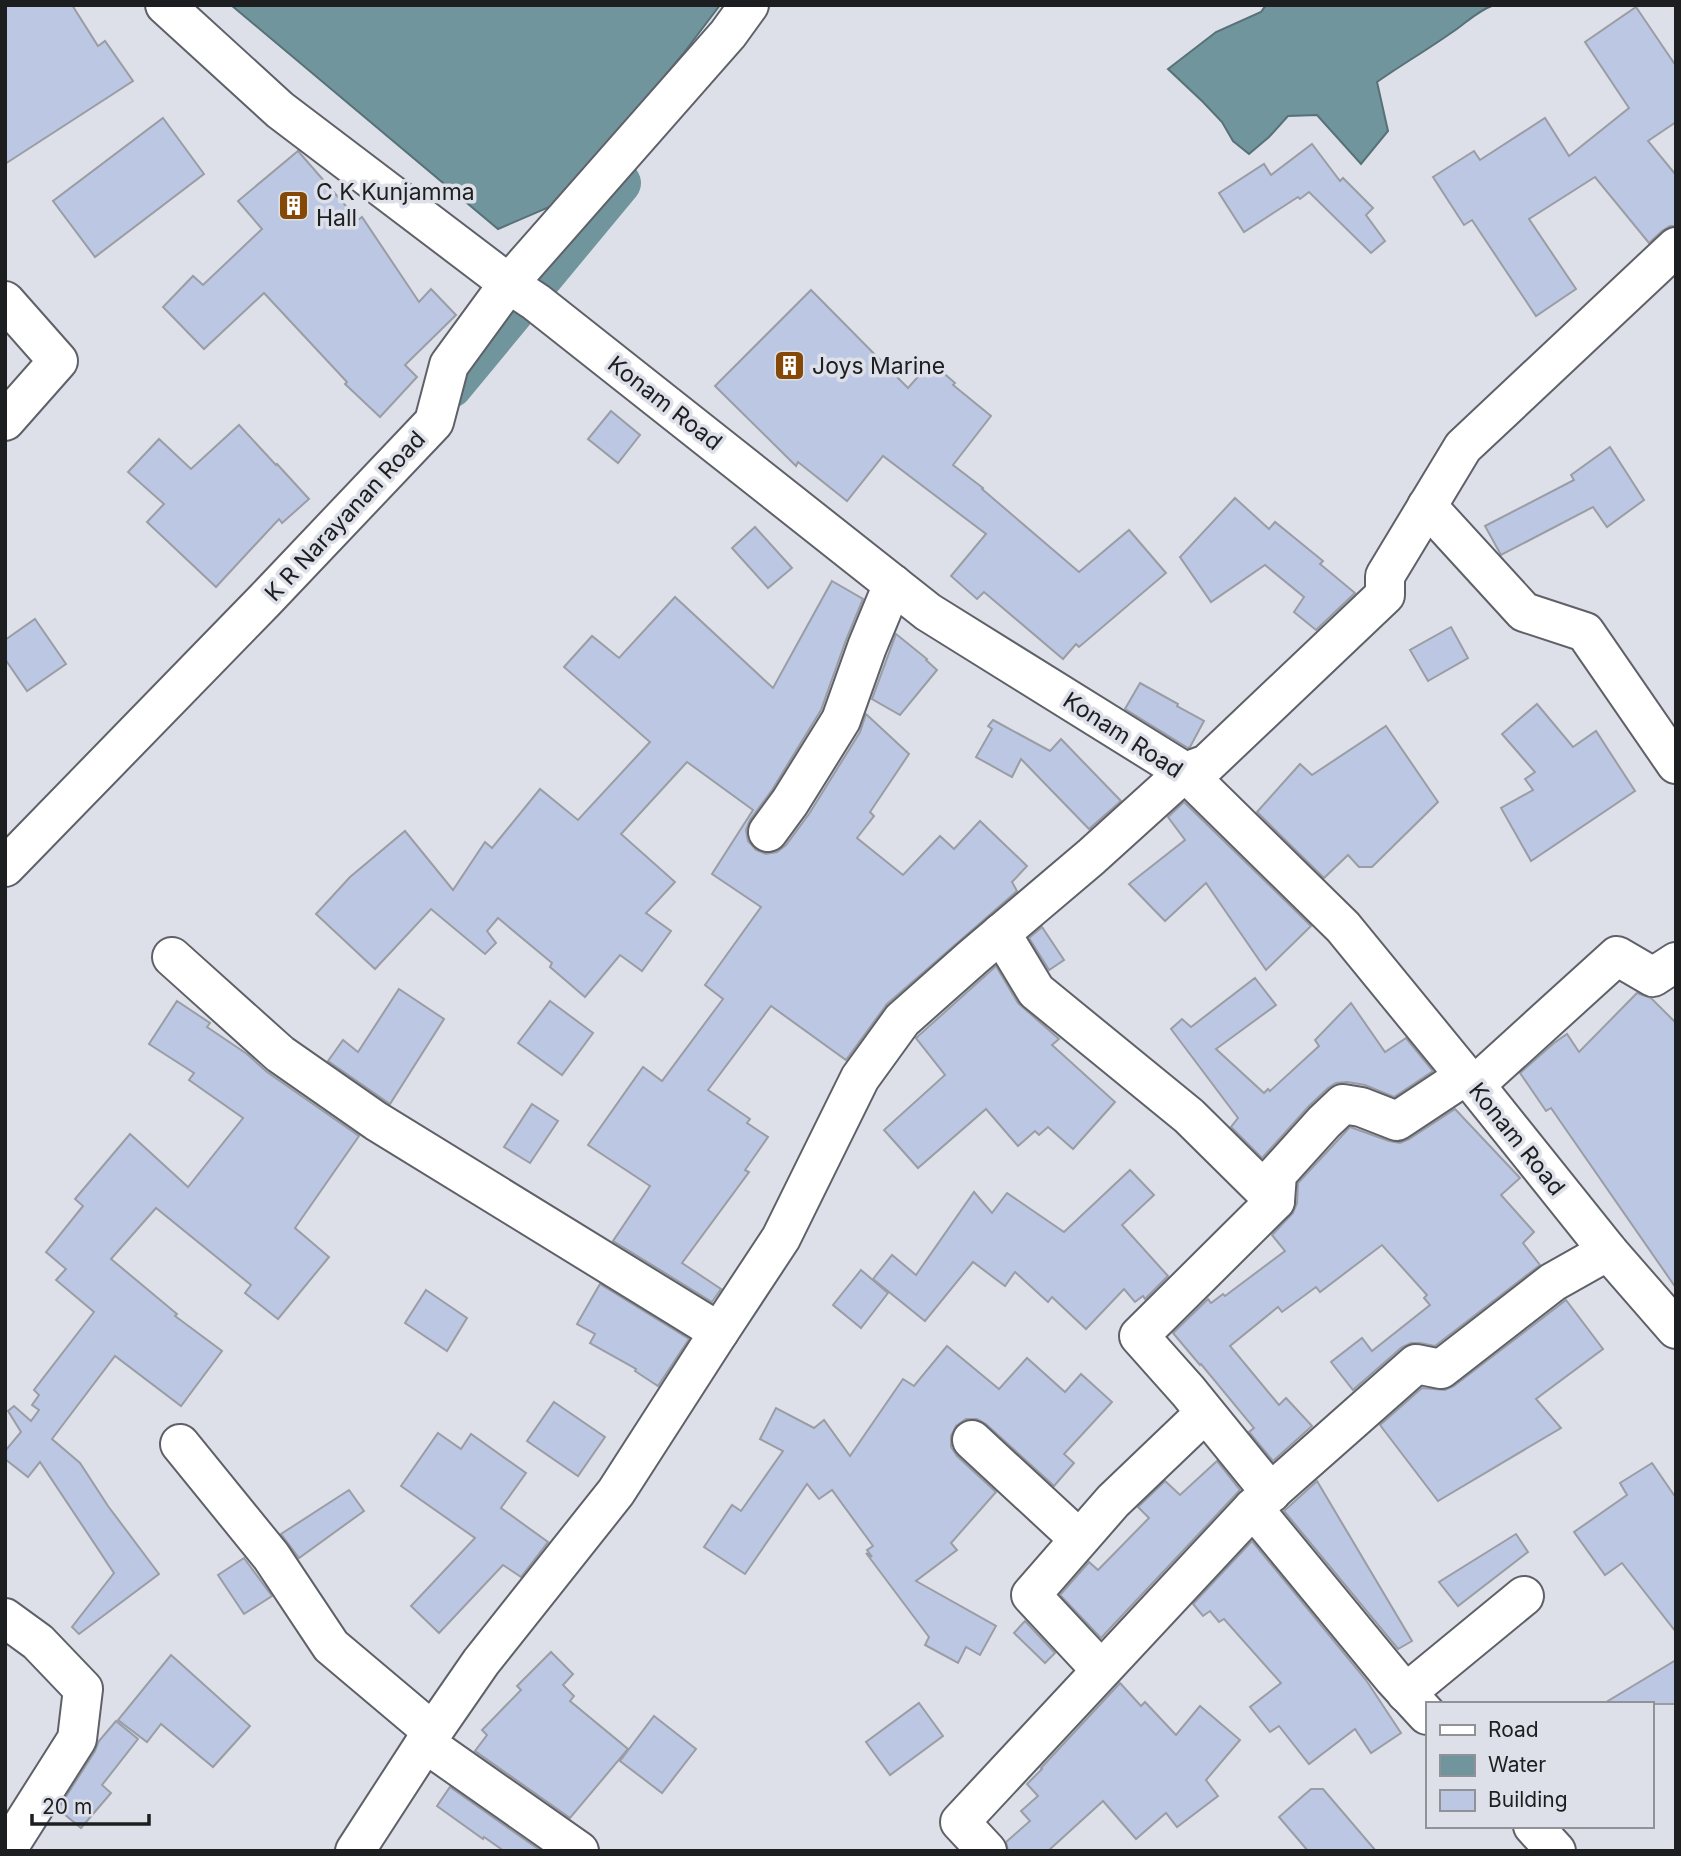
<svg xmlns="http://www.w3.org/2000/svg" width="1681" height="1856" viewBox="0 0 1681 1856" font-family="Inter,sans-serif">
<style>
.water{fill:#70959c;stroke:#577177;stroke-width:2}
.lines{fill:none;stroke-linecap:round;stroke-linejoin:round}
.canal{stroke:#70959c;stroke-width:42}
.building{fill:#bcc7e3;stroke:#9a9da4;stroke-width:2}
.minor-casing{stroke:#5f6168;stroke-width:42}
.minor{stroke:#fff;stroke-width:38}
.labels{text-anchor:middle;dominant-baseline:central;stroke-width:7;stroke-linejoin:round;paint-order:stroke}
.poi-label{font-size:23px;fill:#1d1e20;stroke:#dde0e8;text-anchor:start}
.street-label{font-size:23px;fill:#1d1e20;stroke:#dde0e8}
</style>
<rect width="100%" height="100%" fill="#dde0e8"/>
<!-- water -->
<g class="water">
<polygon points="231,5 720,5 683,54 561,202 498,229"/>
<path d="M1266,5H1494C1477,11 1466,23 1451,33C1427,50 1401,65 1377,82L1388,131L1361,164L1317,115L1288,116L1269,137L1249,154L1233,141L1222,122L1203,102L1168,69L1216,32L1261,12Z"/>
</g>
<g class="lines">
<!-- canal -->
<polyline class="canal" points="451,387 620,183"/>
</g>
<!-- building -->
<g class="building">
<polygon points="5,5 72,5 98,46 105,41 133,81 5,164"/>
<polygon points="1636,7 1676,66 1676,122 1648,141 1676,175 1676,226 1670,226 1662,231 1649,243 1595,177 1529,219 1576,289 1536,316 1472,220 1464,225 1433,177 1474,151 1480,160 1545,118 1569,156 1629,108 1585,42"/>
<polygon points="163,118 204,174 95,257 53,201"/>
<polygon points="1312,144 1340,181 1343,178 1373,208 1366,215 1385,241 1371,253 1309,192 1300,199 1298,197 1244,232 1219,193 1264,164 1271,175"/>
<polygon points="298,151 358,220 362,217 419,302 431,289 456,315 405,365 417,377 380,417 345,384 347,382 264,293 204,349 163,307 193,276 203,285 262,229 238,201"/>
<polygon points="811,290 908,388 931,362 955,383 953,385 991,416 953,465 983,488 982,489 1079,572 1129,530 1166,573 1079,647 1076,644 1063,659 984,592 977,599 951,576 986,534 883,456 847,501 798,462 796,466 715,386"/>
<polygon points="611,411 640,435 618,463 588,439"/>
<polygon points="239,425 276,465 277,464 309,499 282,523 279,519 216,587 147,522 164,504 128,472 159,439 191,469"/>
<polygon points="1610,447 1644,500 1607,527 1593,507 1501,555 1485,526 1574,480 1571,475"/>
<polygon points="1235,498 1269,529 1275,522 1323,561 1320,564 1355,593 1316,630 1294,612 1304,597 1265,565 1211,602 1180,557"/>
<polygon points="755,527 792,568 768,588 732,548"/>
<polygon points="832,581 863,599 846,640 821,710 772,790 750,820 746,830 748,841 756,850 766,854 777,852 786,845 809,814 860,732 866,714 909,754 870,812 874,816 857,838 903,875 940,836 954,849 980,821 1027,866 1012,882 1017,891 887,1004 846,1060 771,1006 708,1090 750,1119 747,1123 768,1137 745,1170 749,1172 682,1263 721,1289 712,1302 613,1241 650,1186 588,1145 643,1067 662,1081 723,999 705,985 761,907 712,874 753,810 687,762 621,834 675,882 646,913 671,931 642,971 620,955 585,997 550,967 552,963 498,918 487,931 496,943 485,954 431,909 375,969 316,914 350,877 405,831 453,890 485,842 492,848 540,789 578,820 650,742 564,667 592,636 619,658 675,597 773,688"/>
<polygon points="35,619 66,664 27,691 5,659 5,640"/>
<polygon points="1451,627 1468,658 1428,681 1410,650"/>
<polygon points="896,634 927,659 926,660 937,670 900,715 872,699"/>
<polygon points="1140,683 1178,704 1177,706 1204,721 1190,747 1188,748 1125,709"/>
<polygon points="1537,704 1573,747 1596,731 1635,791 1531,861 1501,808 1533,790 1525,779 1535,772 1502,734"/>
<polygon points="993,720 1050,751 1061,739 1121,801 1089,829 1021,759 1012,777 976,757 992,729 988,726"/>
<polygon points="1386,726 1438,802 1372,867 1359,867 1348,855 1324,878 1257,812 1300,764 1312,775"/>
<polygon points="1184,802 1311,926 1266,970 1206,883 1165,921 1129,884 1185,840 1168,817"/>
<polygon points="1042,927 1064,960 1049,970 1029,938"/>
<polygon points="996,966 1018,1003 1059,1039 1052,1045 1115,1102 1073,1149 1048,1127 1039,1135 1035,1131 1018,1146 986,1109 918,1168 884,1130 945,1075 916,1038"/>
<polygon points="1255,978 1276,1005 1216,1049 1264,1093 1268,1089 1270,1091 1319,1046 1315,1040 1351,1003 1385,1052 1406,1038 1433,1071 1394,1097 1365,1085 1347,1082 1336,1083 1328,1088 1309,1106 1262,1158 1231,1127 1238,1118 1171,1029 1182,1019 1191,1027"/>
<polygon points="399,989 444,1019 390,1104 328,1061 343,1040 358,1052"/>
<polygon points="1637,993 1651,998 1676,1023 1676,1288 1551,1108 1546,1111 1520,1073 1554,1043 1567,1034 1579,1052"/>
<polygon points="177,1001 210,1023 207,1027 247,1054 267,1072 359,1136 295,1228 329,1257 278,1319 245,1293 251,1285 156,1208 111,1259 177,1314 175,1316 222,1351 181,1406 115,1356 52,1439 80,1463 108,1506 159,1574 79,1634 72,1627 114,1573 40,1462 28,1477 5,1459 5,1451 21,1432 8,1411 14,1406 31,1421 39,1410 32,1405 39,1395 34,1390 94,1312 56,1280 66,1269 46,1252 83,1206 75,1199 130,1134 188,1187 243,1118 189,1080 194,1073 149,1044"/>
<polygon points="550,1001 593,1033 562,1075 518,1043"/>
<polygon points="532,1104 558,1121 530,1163 504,1147"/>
<polygon points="1455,1109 1520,1178 1501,1195 1534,1232 1523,1243 1540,1265 1435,1346 1420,1343 1411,1343 1402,1347 1353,1390 1331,1362 1362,1338 1372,1351 1430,1305 1424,1298 1427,1295 1382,1245 1320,1292 1316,1287 1282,1312 1278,1307 1230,1346 1279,1405 1286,1398 1312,1426 1273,1461 1249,1432 1254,1428 1201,1364 1200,1365 1173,1333 1208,1299 1211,1303 1223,1294 1225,1296 1285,1251 1272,1235 1293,1213 1297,1203 1298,1183 1350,1127 1389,1141 1400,1143 1409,1139"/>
<polygon points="1130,1170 1154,1195 1122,1225 1168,1276 1145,1299 1143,1296 1135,1302 1124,1289 1086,1329 1052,1297 1048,1302 1015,1272 1005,1286 973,1262 925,1321 873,1279 892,1255 916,1275 974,1192 992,1213 1007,1193 1064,1232"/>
<polygon points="861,1270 888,1293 861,1328 833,1305"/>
<polygon points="600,1284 689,1339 658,1386 635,1371 636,1369 590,1343 595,1334 577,1324"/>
<polygon points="426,1290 467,1318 447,1351 405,1323"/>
<polygon points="1566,1300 1603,1349 1536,1399 1561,1428 1438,1501 1380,1425 1422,1388 1445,1390 1454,1386"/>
<polygon points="947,1346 999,1389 1027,1358 1065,1392 1081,1374 1112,1402 1064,1454 1074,1463 1054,1486 986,1424 977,1419 966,1419 956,1426 951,1436 951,1447 957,1456 996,1492 951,1543 957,1550 916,1581 996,1626 980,1655 966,1647 958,1663 925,1645 929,1637 866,1553 872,1557 867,1550 873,1546 832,1490 819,1499 807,1484 745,1574 704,1547 732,1505 741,1511 783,1451 760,1439 776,1408 814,1428 824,1420 850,1456 903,1379 914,1386"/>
<polygon points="554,1402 605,1437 578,1476 527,1441"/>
<polygon points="438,1433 461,1449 471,1434 526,1473 501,1508 548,1542 521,1577 503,1565 439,1633 411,1606 475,1538 401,1486"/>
<polygon points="1217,1461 1240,1490 1101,1638 1060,1595 1089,1562 1098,1570 1149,1518 1138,1507 1165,1481 1180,1495"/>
<polygon points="1652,1463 1676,1498 1676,1632 1622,1563 1605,1575 1574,1532 1627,1495 1620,1483"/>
<polygon points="1317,1481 1412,1641 1398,1649 1284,1511"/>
<polygon points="349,1490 364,1511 299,1558 281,1534"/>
<polygon points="1516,1534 1528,1552 1458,1606 1439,1582"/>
<polygon points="1252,1541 1366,1680 1401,1733 1371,1753 1355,1729 1309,1764 1279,1726 1270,1732 1250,1707 1281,1683 1224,1619 1219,1622 1210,1611 1203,1616 1193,1604"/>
<polygon points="244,1558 272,1596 244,1614 218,1575"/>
<polygon points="1025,1621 1055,1653 1045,1663 1014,1633"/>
<polygon points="551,1652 573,1674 563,1685 574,1696 570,1701 628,1749 570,1818 475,1751 487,1735 482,1730 521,1690 517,1686"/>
<polygon points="171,1655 250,1726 213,1767 161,1724 147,1742 118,1720"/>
<polygon points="1676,1660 1676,1704 1603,1704"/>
<polygon points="1120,1683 1141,1706 1145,1702 1176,1735 1200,1706 1240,1740 1206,1780 1218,1796 1177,1827 1166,1813 1136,1839 1103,1801 1048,1851 1008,1851 1006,1842 1030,1821 1021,1811 1038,1796 1027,1784 1042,1769 1041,1768"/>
<polygon points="919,1703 943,1736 890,1775 866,1742"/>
<polygon points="654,1716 696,1749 662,1793 620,1761"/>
<polygon points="116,1721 138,1739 102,1785 111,1793 81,1828 58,1809 95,1751 99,1741"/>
<polygon points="450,1787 541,1851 504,1851 484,1837 483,1839 437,1806"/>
<polygon points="1311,1789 1323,1789 1376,1851 1308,1851 1279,1817"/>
</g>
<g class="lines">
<defs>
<g id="minor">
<polyline points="165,5 280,110 512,286 536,302 928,612 1185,772 1343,927 1465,1076 1475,1085 1608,1251 1676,1329"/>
<polyline points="5,301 58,361 5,421"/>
<polyline points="1427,506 1524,612 1585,632 1676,764"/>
<polyline points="768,832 790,802 841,720 867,647 893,584"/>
<polyline points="5,867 264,601 434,422 449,365 509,283 728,34 749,5"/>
<polyline points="1001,933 1036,991 1189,1116 1275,1201 1277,1174 1324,1122 1343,1104 1361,1107 1397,1121 1465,1076"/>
<polyline points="172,957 280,1054 376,1121 719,1332 616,1492 481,1662 425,1743 355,1851"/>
<polyline points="1475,1085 1617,956 1653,977 1676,962"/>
<polyline points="719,1332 781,1238 860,1078 902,1020 973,957 1091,857 1185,772 1207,764 1385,595 1385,576 1463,447 1676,247"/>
<polyline points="972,1440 1079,1539"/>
<polyline points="180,1444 271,1556 331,1646 433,1732"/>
<polyline points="1271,1493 1188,1391 1139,1336 1275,1201"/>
<polyline points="1253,1508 1393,1678 1427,1715"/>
<polyline points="5,1618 38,1642 83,1689 77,1739 6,1851"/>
<polyline points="1101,1670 1031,1595 1113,1501 1205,1413"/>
<polyline points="1406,1693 1524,1596"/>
<polyline points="425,1743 579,1851"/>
<polyline points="1533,1826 1556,1851"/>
<polyline points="987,1851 960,1822 1253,1508 1416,1364 1441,1369 1553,1282 1608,1251"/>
</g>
</defs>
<!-- minor casing -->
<use href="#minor" class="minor-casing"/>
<!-- minor -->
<use href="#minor" class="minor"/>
</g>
<!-- icons -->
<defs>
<symbol id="building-square" viewBox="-11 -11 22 22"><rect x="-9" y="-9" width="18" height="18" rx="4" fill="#854806" stroke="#dde0e8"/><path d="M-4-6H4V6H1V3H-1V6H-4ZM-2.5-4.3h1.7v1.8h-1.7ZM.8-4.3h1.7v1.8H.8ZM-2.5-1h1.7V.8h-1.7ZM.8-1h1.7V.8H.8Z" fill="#fff"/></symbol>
</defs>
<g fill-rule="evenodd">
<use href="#building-square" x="276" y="188" width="35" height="35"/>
<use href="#building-square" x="772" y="348" width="35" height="35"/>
</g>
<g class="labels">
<!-- poi labels -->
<g class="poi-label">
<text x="316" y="192">C K Kunjamma<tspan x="316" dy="26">Hall</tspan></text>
<text x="812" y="366">Joys Marine</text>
</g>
<!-- street labels -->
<g class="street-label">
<text transform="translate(665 403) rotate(38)">Konam Road</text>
<text transform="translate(345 516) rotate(-47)">K R Narayanan Road</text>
<text transform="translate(1123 735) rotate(33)">Konam Road</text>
<text transform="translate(1517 1139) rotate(51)">Konam Road</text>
</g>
</g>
<!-- border -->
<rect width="1681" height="1856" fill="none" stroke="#1d1e20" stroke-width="14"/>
<!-- legend -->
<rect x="1426" y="1702" width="228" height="126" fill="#dde0e8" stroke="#909298" stroke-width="2"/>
<rect x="1440" y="1725" width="35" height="10" fill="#ffffff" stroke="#909298" stroke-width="2"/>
<text x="1488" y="1737" font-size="21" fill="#1d1e20">Road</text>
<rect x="1440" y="1755" width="35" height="21" fill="#70959c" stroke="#909298" stroke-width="2"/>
<text x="1488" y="1772" font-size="21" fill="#1d1e20">Water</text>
<rect x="1440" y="1790" width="35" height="21" fill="#bcc7e3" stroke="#909298" stroke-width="2"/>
<text x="1488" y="1807" font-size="21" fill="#1d1e20">Building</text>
<!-- scale -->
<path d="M32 1814v10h117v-10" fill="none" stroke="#1d1e20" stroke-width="3.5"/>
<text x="42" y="1814" font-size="21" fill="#1d1e20" stroke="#dde0e8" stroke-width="5" paint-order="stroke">20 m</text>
</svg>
